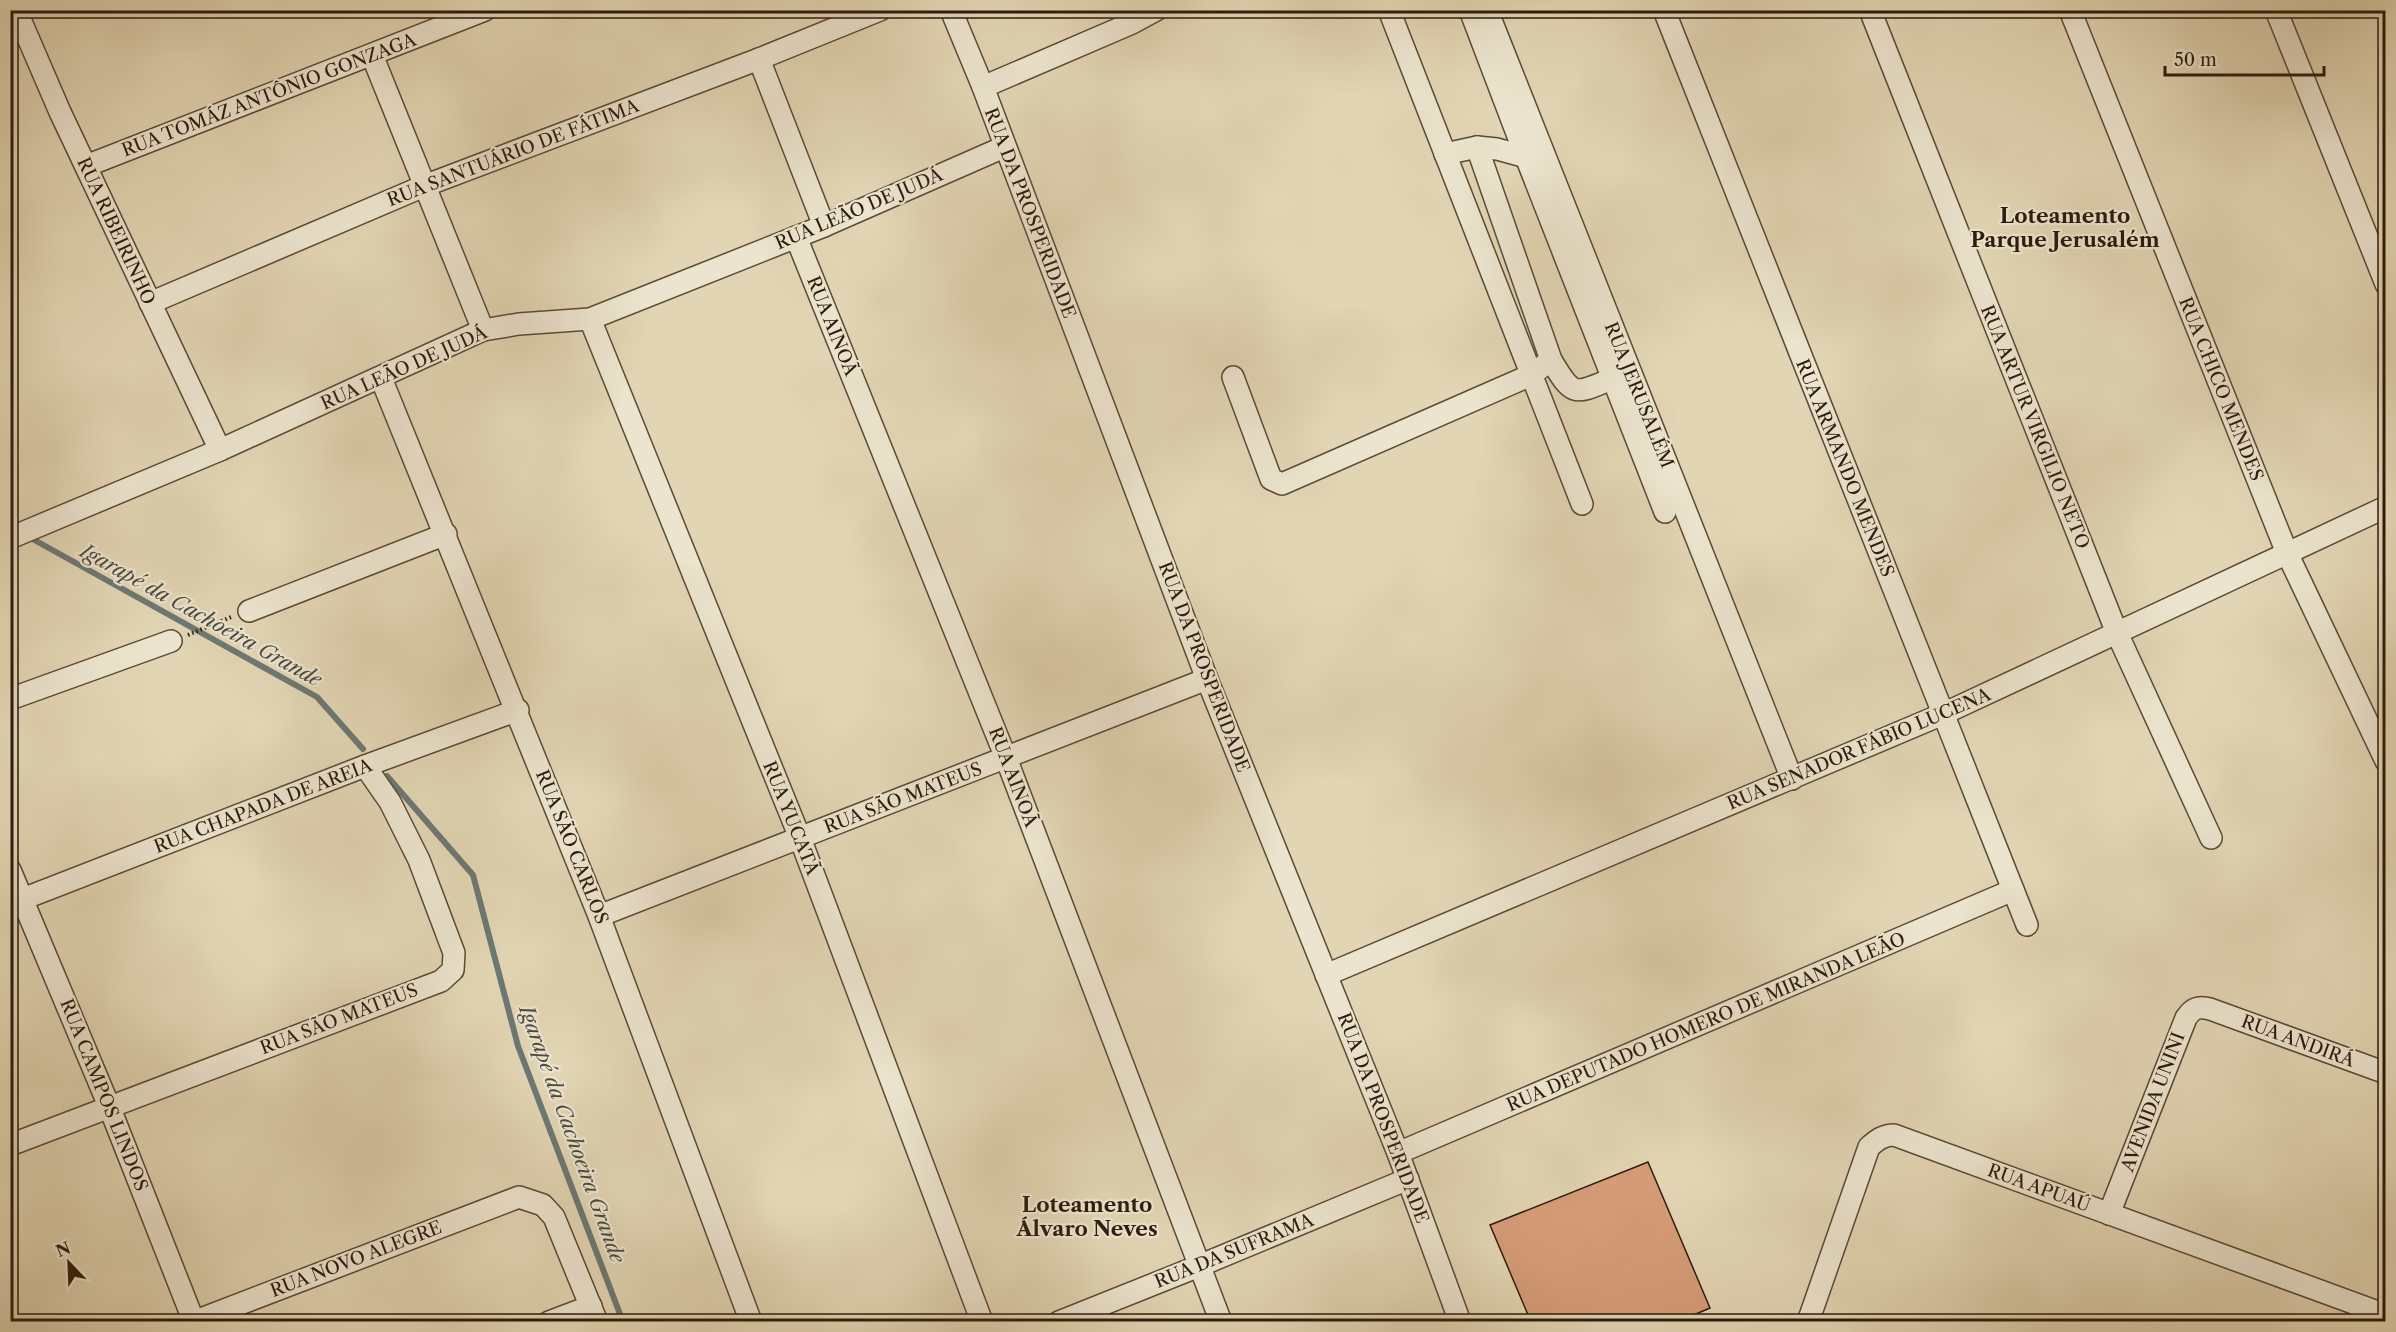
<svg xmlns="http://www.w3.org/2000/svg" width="2396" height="1332" viewBox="0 0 2396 1332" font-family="'Libre Caslon Text',serif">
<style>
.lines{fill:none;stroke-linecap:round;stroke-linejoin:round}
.stream{stroke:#6d7874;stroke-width:6}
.building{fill:#d59c77;stroke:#2c1b0d;stroke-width:1.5}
.minor-casing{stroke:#5a4a36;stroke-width:24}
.path{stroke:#2c1b0d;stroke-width:4;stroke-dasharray:1.5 3;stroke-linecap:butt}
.minor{stroke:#ece4ce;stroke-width:21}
.labels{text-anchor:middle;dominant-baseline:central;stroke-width:4.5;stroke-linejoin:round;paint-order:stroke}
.street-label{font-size:18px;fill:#2c1b0d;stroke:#ece4ce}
.water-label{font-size:20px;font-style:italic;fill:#4d4a40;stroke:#ece4ce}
.quarter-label{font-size:21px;font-weight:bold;fill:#2c1b0d;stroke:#ece4ce}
</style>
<rect width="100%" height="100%" fill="#e2d5b3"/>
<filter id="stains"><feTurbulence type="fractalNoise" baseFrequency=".00333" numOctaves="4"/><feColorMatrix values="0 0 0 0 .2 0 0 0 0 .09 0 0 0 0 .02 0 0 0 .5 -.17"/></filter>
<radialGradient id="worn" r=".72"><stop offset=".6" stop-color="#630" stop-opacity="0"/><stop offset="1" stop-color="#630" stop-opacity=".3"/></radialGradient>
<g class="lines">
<!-- stream -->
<g class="stream">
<polyline points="29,537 317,697 363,749"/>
<polyline points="387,776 473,875 518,1046 623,1322"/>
</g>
</g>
<!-- building -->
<polygon class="building" points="1648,1162 1710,1308 1677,1322 1531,1322 1490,1225"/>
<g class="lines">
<defs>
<g id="minor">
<polyline points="16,10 60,112 220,450"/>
<polyline points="951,10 983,87 1207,679 1398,1153 1460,1322"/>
<polyline points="1389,10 1582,504"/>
<polyline points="1470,10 1526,157"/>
<polyline points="1487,10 1792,779"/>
<polyline points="1664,10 2027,925"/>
<polyline points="1870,10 2117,633 2211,838"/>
<polyline points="2070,10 2287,553 2386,761"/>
<polyline points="2276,10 2386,284"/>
<polyline points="372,55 483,330"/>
<polyline points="759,59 824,226"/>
<polyline points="983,87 1132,23 1156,10"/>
<path d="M1477,147L1551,360C1573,397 1574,395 1611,379"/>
<polyline points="1445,154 1477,147 1497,149 1526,157 1665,512"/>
<polyline points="86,166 485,10"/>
<polyline points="796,237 1006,758 1221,1322"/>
<polyline points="150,303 424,186 759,59 880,10"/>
<polyline points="590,319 800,838 982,1322"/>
<polyline points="1233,377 1271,479 1282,484 1531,375 1551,360"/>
<polyline points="381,378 599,916 751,1322"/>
<polyline points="10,538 220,450 483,330 519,324 590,319 824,226 1004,147"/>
<polyline points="249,611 446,534"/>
<polyline points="10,699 171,641"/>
<polyline points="10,870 109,1106 194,1322"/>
<polyline points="10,904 365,766 518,710"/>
<polyline points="599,916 1207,679"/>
<polyline points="1326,975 1943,714 2386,507"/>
<polyline points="10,1145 441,981 453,970 454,953 419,860 390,802 365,766"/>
<polyline points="1398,1153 2013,890"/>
<path d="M2109,1214L2186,1018C2193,1008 2198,1006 2210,1009L2386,1073"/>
<polyline points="193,1322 519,1197 543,1205 554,1217 597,1322"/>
<polyline points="549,1322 591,1306"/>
<polyline points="1059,1322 1199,1266 1408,1179"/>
<path d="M1808,1322L1869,1147C1877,1140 1883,1135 1894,1135L2386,1315"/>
</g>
</defs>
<!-- minor casing -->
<use href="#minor" class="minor-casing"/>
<!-- path -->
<polyline class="path" points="188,635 231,617"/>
<!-- minor -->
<use href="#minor" class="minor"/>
</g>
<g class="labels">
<!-- street labels -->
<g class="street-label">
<text transform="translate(269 95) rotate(-21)">RUA TOMÁZ ANTÔNIO GONZAGA</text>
<text transform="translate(513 153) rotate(-21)">RUA SANTUÁRIO DE FÁTIMA</text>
<text transform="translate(859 209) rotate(-23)">RUA LEÃO DE JUDÁ</text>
<text transform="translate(1030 213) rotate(69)">RUA DA PROSPERIDADE</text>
<text transform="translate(116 231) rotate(65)">RUA RIBEIRINHO</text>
<text transform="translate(832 326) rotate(68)">RUA AINOÃ</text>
<text transform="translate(404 368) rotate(-24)">RUA LEÃO DE JUDÁ</text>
<text transform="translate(2221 389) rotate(68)">RUA CHICO MENDES</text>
<text transform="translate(1639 395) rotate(68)">RUA JERUSALÉM</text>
<text transform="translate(2035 427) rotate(68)">RUA ARTUR VIRGILIO NETO</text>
<text transform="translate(1845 468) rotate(68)">RUA ARMANDO MENDES</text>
<text transform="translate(1204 667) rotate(69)">RUA DA PROSPERIDADE</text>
<text transform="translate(1859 749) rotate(-23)">RUA SENADOR FÁBIO LUCENA</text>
<text transform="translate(1013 777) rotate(69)">RUA AINOÃ</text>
<text transform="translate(903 798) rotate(-21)">RUA SÃO MATEUS</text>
<text transform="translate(263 806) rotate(-21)">RUA CHAPADA DE AREIA</text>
<text transform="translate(791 818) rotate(68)">RUA YUCATÃ</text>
<text transform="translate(572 847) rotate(68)">RUA SÃO CARLOS</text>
<text transform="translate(339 1019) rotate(-21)">RUA SÃO MATEUS</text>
<text transform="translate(1706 1022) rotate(-23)">RUA DEPUTADO HOMERO DE MIRANDA LEÃO</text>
<text transform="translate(2298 1041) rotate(20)">RUA ANDIRÁ</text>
<text transform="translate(104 1095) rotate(68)">RUA CAMPOS LINDOS</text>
<text transform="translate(2153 1102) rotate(-69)">AVENIDA UNINI</text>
<text transform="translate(1383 1118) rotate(69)">RUA DA PROSPERIDADE</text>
<text transform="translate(2039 1188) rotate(20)">RUA APUAÚ</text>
<text transform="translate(1234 1251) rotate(-22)">RUA DA SUFRAMA</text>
<text transform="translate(356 1259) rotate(-21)">RUA NOVO ALEGRE</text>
</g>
<!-- water labels -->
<g class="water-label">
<text transform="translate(201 615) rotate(29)">Igarapé da Cachoeira Grande</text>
<text transform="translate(572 1134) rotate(70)">Igarapé da Cachoeira Grande</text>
</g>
<!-- quarter labels -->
<g class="quarter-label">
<text x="2065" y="215">Loteamento<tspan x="2065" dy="24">Parque Jerusalém</tspan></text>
<text x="1087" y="1204">Loteamento<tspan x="1087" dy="24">Álvaro Neves</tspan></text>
</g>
</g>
<!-- margin -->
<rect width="2396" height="1332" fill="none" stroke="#e2d5b3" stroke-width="36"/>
<rect x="12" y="12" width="2372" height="1308" fill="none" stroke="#2c1b0d" stroke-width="3"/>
<rect x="18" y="18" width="2360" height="1296" fill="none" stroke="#2c1b0d" stroke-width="1.5"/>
<!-- north arrow -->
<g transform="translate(69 1263) rotate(337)" stroke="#ece4ce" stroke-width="4.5" paint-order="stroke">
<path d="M0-4.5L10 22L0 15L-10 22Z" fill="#2c1b0d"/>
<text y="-9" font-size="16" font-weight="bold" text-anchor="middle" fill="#2c1b0d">N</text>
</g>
<!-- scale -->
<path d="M2165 66v9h159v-9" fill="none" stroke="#2c1b0d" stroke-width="3"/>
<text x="2174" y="66" font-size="18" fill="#2c1b0d" stroke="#ece4ce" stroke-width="4.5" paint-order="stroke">50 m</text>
<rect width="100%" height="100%" filter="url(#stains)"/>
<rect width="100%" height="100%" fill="url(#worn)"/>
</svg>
